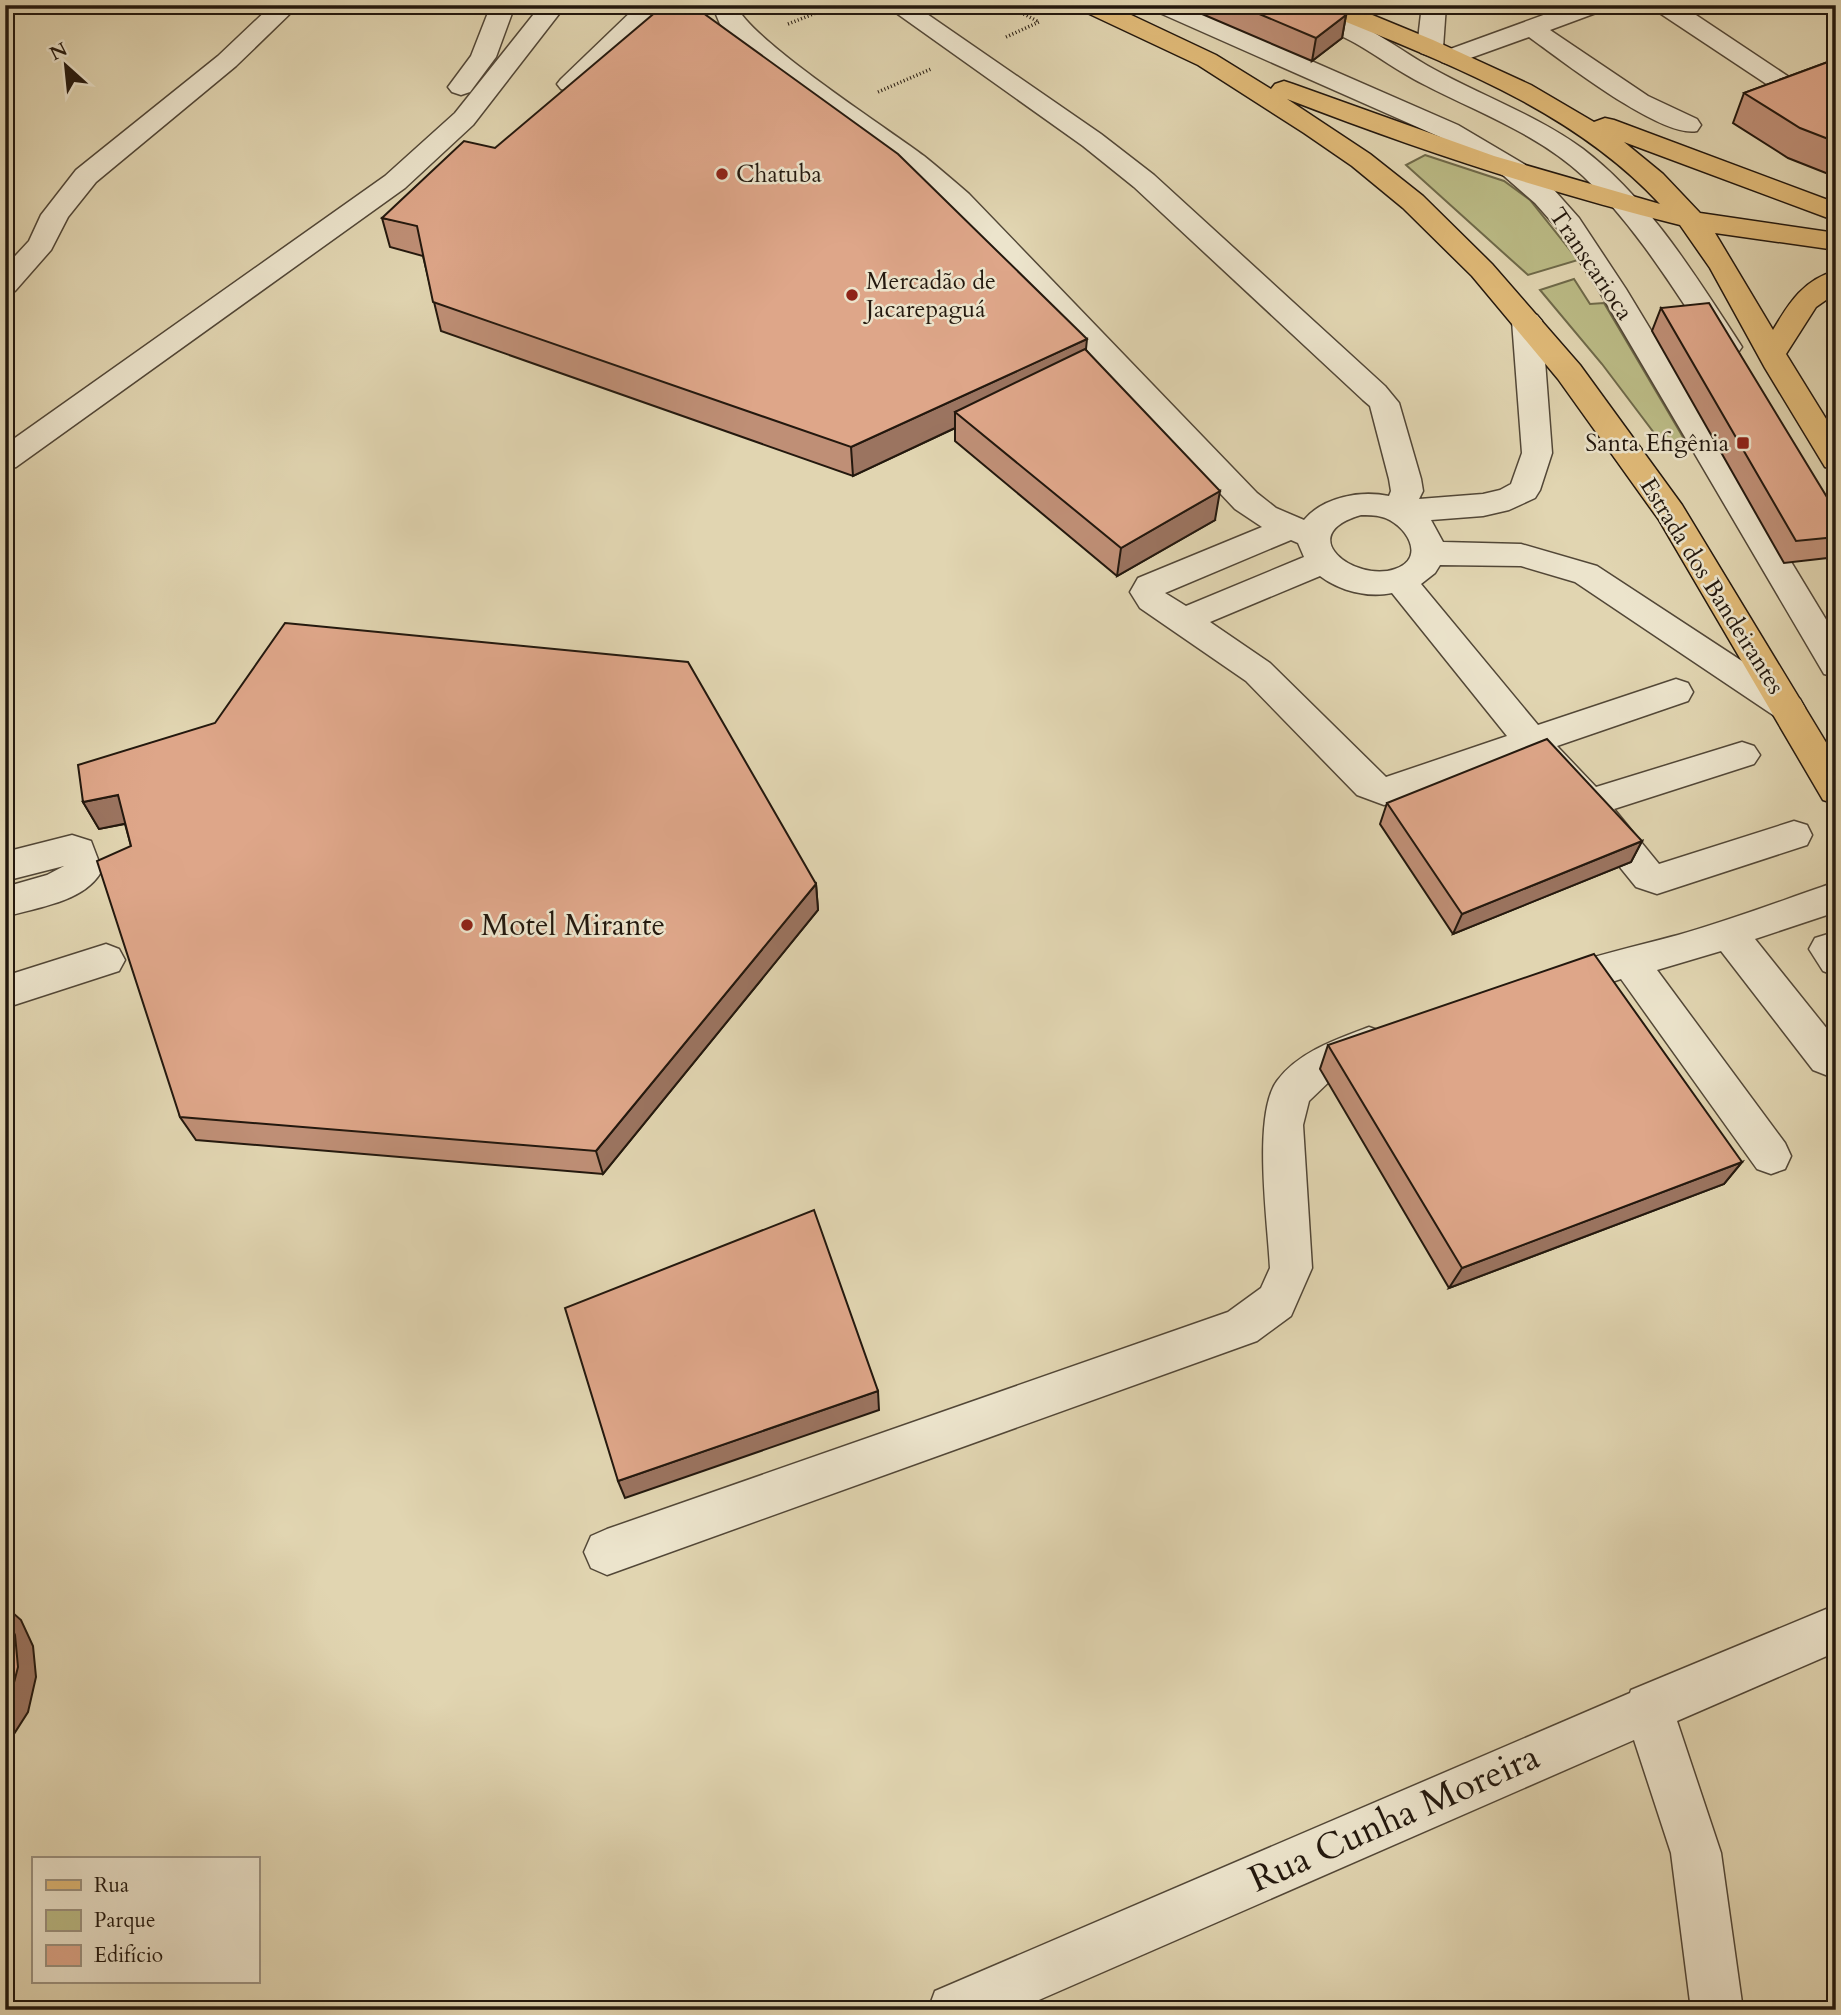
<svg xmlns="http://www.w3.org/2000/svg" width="1841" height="2015" viewBox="0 0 1841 2015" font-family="Cardo,serif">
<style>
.green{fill:#bbbb86;stroke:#6f6a4a;stroke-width:2}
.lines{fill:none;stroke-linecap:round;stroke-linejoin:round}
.minor-casing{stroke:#524737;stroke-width:3}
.major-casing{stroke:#23180e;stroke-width:3}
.path{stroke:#23180e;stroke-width:3.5;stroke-dasharray:1 2.5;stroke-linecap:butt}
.minor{fill:#ece4cc;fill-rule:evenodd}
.major{fill:#e0ba78;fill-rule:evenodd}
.wall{fill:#bf8f76;stroke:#23180e;stroke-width:2}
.shaded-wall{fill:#9b7460;stroke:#23180e;stroke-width:2}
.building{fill:#dea689;stroke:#23180e;stroke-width:2}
.poi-dot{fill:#8f2418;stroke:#ece4cc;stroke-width:2.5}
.labels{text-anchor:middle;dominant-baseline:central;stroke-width:5;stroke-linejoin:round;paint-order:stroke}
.far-poi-label{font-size:24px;fill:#23180e;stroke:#ece4cc;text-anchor:start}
.far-street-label{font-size:24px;fill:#23180e;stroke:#ece4cc}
.poi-label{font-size:30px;fill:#23180e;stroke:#ece4cc;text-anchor:start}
.near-street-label{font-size:37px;fill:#23180e;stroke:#ece4cc}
</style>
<rect width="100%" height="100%" fill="#e1d5b1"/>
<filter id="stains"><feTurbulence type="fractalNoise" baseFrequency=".00286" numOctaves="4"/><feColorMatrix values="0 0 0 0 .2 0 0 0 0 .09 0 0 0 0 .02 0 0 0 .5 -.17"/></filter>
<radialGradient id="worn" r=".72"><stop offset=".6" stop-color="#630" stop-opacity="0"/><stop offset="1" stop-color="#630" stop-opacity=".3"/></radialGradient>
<!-- green -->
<g class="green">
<polygon points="1425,155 1504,181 1530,200 1578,260 1528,275 1406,165"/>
<polygon points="1574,279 1590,304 1604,303 1690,449 1667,450 1602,364 1540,290"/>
</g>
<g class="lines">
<defs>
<g id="minor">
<polygon points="272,5 299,5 236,66 96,182 68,217 51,250 15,291 5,294 5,267 29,241 41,215 76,170 218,56"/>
<polygon points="491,5 515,5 496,57 470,92 461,95 452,92 448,87 471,56"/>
<polygon points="541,5 566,5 473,125 405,188 16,467 5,470 5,445 385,176 455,113"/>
<polygon points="638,5 665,5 579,89 570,92 561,89 557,84 561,79"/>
<path d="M712,5H736C749,39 887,128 924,156C939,168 954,181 969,194L1257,493L1276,508L1304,520C1323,497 1360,490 1389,496L1391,491L1389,479L1370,406L1363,400L1134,187L1083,146L885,5H914L1101,134L1154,175L1385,386L1399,403L1421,479L1423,491L1419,499L1483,494L1500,490L1511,484L1522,453L1512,321L1517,315L1527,312L1537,315L1542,321L1552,453L1540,490L1535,498L1509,510L1483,516L1431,520L1443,542L1521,544L1597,566L1800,699L1805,708L1800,717L1788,721L1776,717L1575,582L1521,566L1440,565L1435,573L1421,584L1538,725L1676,679L1688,683L1693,692L1688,701L1557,746L1596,787L1742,742L1754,746L1760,755L1754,764L1614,809L1659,864L1794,821L1807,825L1812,835L1807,845L1657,894L1636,887L1576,813L1525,757L1399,802L1384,805L1357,795L1246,681L1140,608L1130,592L1138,578L1262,527L1235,509L949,206L907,169L763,62L720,24ZM1361,515C1367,515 1375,515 1382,517C1405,523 1428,558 1395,569C1355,583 1292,535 1361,515ZM1291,540L1298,543L1304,557L1186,606L1165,593ZM1320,576C1340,591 1367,598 1392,593L1507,736L1386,777L1270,663L1210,622Z"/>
<polygon points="1150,5 1183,5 1458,125 1524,164 1555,191 1579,218 1626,289 1836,636 1836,677 1824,674 1598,289 1558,229 1535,203 1504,176 1440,137 1153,10"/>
<path d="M1279,5C1289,5 1300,4 1311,5C1343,9 1399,49 1428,66C1479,95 1535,114 1583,149C1649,199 1697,278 1742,347L1737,354L1727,356L1717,354C1676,293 1637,227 1583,176C1538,134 1477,112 1423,84C1399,72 1378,56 1355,43C1331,30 1307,21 1282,10Z"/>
<polygon points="1422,5 1446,5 1443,48 1439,53 1430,56 1421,53 1417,48"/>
<path d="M1571,5H1607L1604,10L1550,30L1648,96L1697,119L1701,125L1697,131C1662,139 1561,60 1529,37L1451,65L1442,62L1438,57L1442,52Z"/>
<polygon points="1652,5 1681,5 1792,79 1796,84 1792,89 1783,92 1774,89 1655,10"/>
<path d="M72,835L91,841L102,870C86,902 37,907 5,917V887L47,875L64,866L5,881V852Z"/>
<path d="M1836,882V912L1755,939L1836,1040V1079L1813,1070L1721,951L1657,970L1785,1143L1791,1156L1785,1169L1771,1174L1757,1169L1621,979L1557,1000L1544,995L1538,984L1544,973C1588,957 1633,947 1678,935C1731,920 1783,900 1836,882Z"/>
<polygon points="1828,934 1836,936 1836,976 1823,971 1809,949 1815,938"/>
<polygon points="106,944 119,949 125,960 119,971 5,1008 5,976"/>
<path d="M1369,1027L1383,1032L1389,1044L1383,1056L1333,1078L1309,1101L1303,1125L1312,1268L1291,1316L1257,1341L607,1575L591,1568L584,1552L591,1536L607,1529L1228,1312L1261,1288L1270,1268C1268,1224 1252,1115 1277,1081C1298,1052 1337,1039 1369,1027Z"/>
<polygon points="1836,1605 1836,1652 1677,1721 1721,1853 1743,2010 1691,2010 1671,1853 1634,1740 1016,2010 928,2010 935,1991 1630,1693 1631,1690"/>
</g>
<path id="major" d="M1078,5H1110L1216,55L1271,89L1275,84L1284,81L1293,84L1494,156L1660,204C1569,106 1438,60 1317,10L1314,5H1348L1433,40L1531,85L1594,122L1605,118L1614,120L1836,203V221L1624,142L1663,174L1700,213L1836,233V250L1715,233L1773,330C1789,303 1804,279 1836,271V293L1816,307L1786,354L1836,435V470L1825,467L1765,368L1710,268L1680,225C1546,192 1416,149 1287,99L1370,154L1423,196L1492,264L1580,365L1682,505L1836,759V804L1823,800L1659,520L1558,379L1472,276L1403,208L1352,166L1304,133L1198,65L1081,10Z"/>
</defs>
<!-- minor casing -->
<use href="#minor" class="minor-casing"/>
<!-- major casing -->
<use href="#major" class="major-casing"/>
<!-- path -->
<g class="path">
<polyline points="788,24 836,5"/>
<polyline points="1006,37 1039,22 1007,5"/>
<polyline points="878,92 931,69"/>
</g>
<!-- minor -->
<use href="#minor" class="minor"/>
<!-- major -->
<use href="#major" class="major"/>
</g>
<!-- wall -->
<g class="wall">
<polygon points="1181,5 1322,5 1346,15 1342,38 1312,61"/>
<polygon points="1391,5 1408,5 1402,10"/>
<polygon points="1836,59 1836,177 1788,158 1733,123 1744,93"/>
<polygon points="382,218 1086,350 1215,520 1117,576 955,441 955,428 853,476 441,331 423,256 390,247"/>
<polygon points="1661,308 1836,512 1836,557 1784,563 1652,331"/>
<polygon points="83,802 816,884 818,910 603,1174 196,1140 180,1117 131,846 125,824 99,829"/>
<polygon points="1387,803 1642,841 1631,862 1453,934 1380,824"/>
<polygon points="1328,1045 1742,1162 1724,1184 1449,1288 1320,1069"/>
</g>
<!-- shaded-wall -->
<g class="shaded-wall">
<polygon points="1346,15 1342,38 1312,61 1316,38"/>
<polygon points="1087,339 1084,369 955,412 955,428 853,476 851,447"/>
<polygon points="1220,491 1215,520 1117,576 1121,548"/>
<polygon points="118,795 133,822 99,829 83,802"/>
<polygon points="1642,841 1631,862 1453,934 1462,914"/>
<polygon points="816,884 818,910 603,1174 596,1151"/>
<polygon points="1742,1162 1724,1184 1449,1288 1462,1268"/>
<polygon points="878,1391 879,1410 625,1498 618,1481"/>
<polygon points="5,1606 21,1620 33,1646 36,1677 28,1712 5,1748"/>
</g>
<!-- building -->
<g class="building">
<polygon points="664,5 692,5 898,154 1087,339 851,447 433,302 417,226 382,218 464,141 495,148"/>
<polygon points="1238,5 1322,5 1346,15 1316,38"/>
<polygon points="1836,59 1836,142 1800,128 1744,93"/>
<polygon points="1709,303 1836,512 1836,537 1796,541 1661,308"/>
<polygon points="1085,349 1220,491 1121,548 955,412"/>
<polygon points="285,623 688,662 816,884 596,1151 180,1117 97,861 131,846 118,795 83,802 78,765 215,723"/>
<polygon points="1547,739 1642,841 1462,914 1387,803"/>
<polygon points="1594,954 1742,1162 1462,1268 1328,1045"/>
<polygon points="814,1210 878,1391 618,1481 565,1308"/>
<polygon points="5,1613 15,1635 18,1667 9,1702 5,1709"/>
</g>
<!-- markers -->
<g class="poi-dot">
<circle cx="722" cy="174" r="7"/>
<circle cx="852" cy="295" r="7"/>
<rect x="1736" y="436" width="14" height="14" rx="3.5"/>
<circle cx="467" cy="925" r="7"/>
</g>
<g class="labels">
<!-- far-poi labels -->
<g class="far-poi-label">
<text x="736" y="174">Chatuba</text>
<text x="866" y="281">Mercadão de<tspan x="866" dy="28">Jacarepaguá</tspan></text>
<text x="1729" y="443" text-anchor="end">Santa Efigênia</text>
</g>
<!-- far-street labels -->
<g class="far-street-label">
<text transform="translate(1591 264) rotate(56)">Transcarioca</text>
<text transform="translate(1712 586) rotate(58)">Estrada dos Bandeirantes</text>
</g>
<!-- poi labels -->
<g class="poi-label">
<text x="481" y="925">Motel Mirante</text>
</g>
<!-- near-street labels -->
<g class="near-street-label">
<text transform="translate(1394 1818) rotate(-24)">Rua Cunha Moreira</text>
</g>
</g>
<!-- margin -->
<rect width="1841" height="2015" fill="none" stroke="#e1d5b1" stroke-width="28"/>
<rect x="7" y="7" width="1827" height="2001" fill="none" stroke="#23180e" stroke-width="3.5"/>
<rect x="14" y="14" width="1813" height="1987" fill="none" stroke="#23180e" stroke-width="2"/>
<!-- legend -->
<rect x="32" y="1857" width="228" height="126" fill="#ece4cc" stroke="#9c9280" stroke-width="2"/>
<rect x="46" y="1880" width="35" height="10" fill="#e0ba78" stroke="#9c9280" stroke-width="2"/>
<text x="94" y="1892" font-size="21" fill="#23180e">Rua</text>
<rect x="46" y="1910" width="35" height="21" fill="#bbbb86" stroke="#9c9280" stroke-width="2"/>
<text x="94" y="1927" font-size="21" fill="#23180e">Parque</text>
<rect x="46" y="1945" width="35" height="21" fill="#dea689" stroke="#9c9280" stroke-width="2"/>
<text x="94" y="1962" font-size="21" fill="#23180e">Edifício</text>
<!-- north arrow -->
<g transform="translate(66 66) rotate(333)" stroke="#ece4cc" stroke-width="5" paint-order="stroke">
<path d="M0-5L12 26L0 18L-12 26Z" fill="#23180e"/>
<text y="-10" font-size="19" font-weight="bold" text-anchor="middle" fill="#23180e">N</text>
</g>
<rect width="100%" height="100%" filter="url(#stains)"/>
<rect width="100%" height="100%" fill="url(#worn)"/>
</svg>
